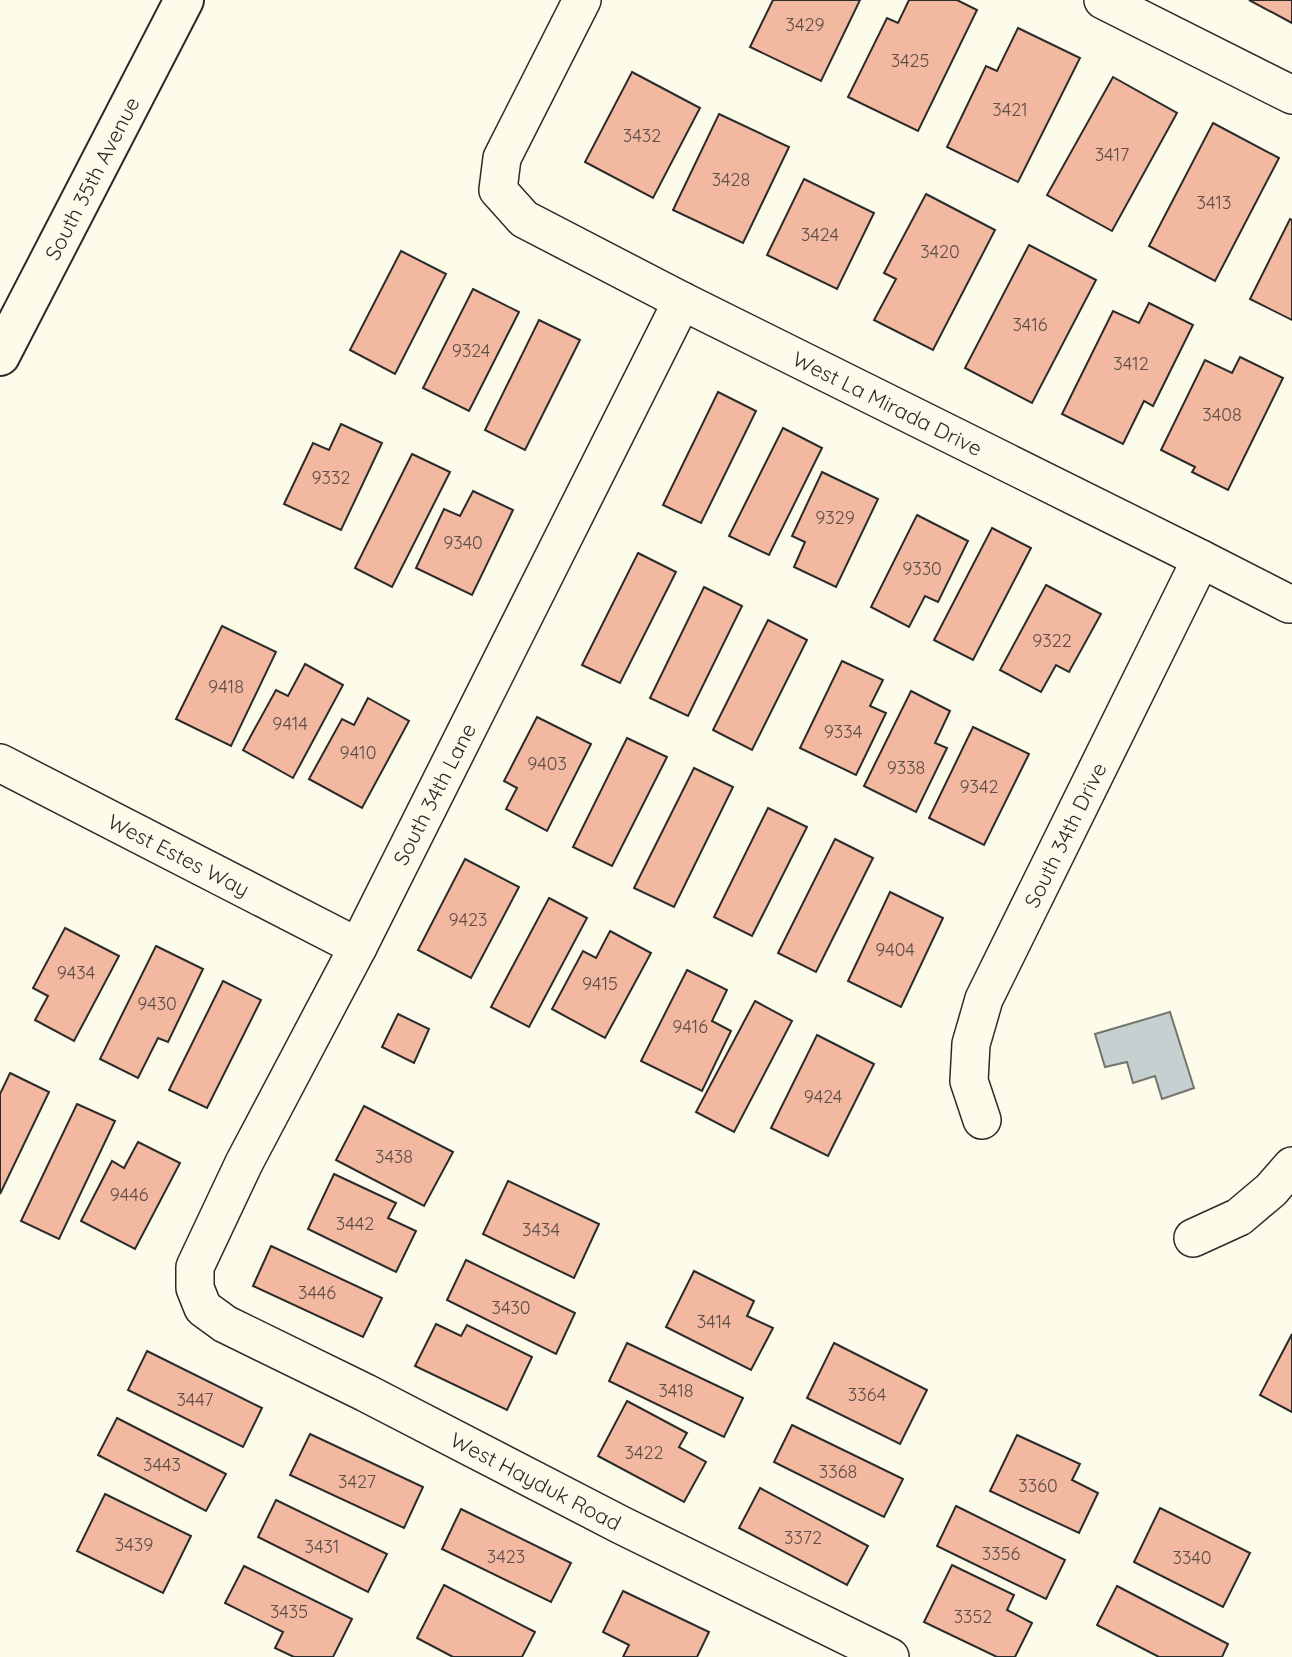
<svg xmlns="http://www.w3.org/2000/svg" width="1292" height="1657" viewBox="0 0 1292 1657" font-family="Quicksand,sans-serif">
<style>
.water{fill:#c7d0d0;stroke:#74746e;stroke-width:2}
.building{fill:#f2b8a0;stroke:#2b2b2b;stroke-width:2}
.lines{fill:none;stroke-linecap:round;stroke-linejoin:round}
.street-casing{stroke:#2b2b2b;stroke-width:40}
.secondary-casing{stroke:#2b2b2b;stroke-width:42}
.street{stroke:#fdfbea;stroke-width:37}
.secondary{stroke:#fdfbea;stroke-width:38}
.labels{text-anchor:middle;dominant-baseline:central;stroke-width:5;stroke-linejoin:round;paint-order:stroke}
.number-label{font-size:18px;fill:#5d4e48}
.street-label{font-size:21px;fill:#2b2b2b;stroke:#fdfbea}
</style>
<rect width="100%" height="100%" fill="#fdfbea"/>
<!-- water -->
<polygon class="water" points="1170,1012 1194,1088 1162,1099 1155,1076 1133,1083 1127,1062 1105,1067 1095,1034"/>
<!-- building -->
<g class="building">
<polygon points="773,0 860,0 821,81 750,47"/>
<polygon points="909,0 957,0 977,10 918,131 848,97 887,18 898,23"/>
<polygon points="1249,0 1292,0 1292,23"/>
<polygon points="1018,28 1080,58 1018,182 947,147 986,66 997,71"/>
<polygon points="632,72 700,108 653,198 585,162"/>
<polygon points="1113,77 1177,113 1112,231 1047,195"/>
<polygon points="719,114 789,147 743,243 673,210"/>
<polygon points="1213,123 1279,158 1215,281 1149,246"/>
<polygon points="804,179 874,213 837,289 767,255"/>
<polygon points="926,194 995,230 933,350 874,320 896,279 884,273"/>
<polygon points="1290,219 1292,220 1292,320 1250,299"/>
<polygon points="1029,245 1096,280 1032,403 965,368"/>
<polygon points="401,251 446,274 395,374 350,350"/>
<polygon points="473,289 519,312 469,411 423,388"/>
<polygon points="1149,303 1193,325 1153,406 1144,401 1123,444 1062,414 1113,311 1139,323"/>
<polygon points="539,320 580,340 525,450 485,430"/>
<polygon points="1240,357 1283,378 1228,490 1192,472 1195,467 1161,450 1205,360 1232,373"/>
<polygon points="718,392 756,411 701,523 663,505"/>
<polygon points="341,424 382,443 341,530 284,504 313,443 329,450"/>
<polygon points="783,428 822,448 769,555 729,536"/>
<polygon points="412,454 450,472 392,587 355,568"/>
<polygon points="822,472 878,499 836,587 794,567 805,542 792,536"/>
<polygon points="473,491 513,510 472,595 416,568 444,509 460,516"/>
<polygon points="917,515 968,541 938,602 925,596 909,627 871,607"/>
<polygon points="992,528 1031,548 973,660 934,640"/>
<polygon points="638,553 676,572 620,683 582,665"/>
<polygon points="1046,585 1101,614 1069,672 1056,665 1041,692 1000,670"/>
<polygon points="704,587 742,606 688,716 650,698"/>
<polygon points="768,620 807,640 752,750 713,730"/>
<polygon points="222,626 276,652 231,746 176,719"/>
<polygon points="842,661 883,680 870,706 886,713 856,775 800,748"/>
<polygon points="305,664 343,685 293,778 243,750 276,690 288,696"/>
<polygon points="911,691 950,711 935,743 947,748 916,812 864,786"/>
<polygon points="368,698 409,721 362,808 309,779 342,719 354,725"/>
<polygon points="537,717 591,744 547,831 506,809 517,788 504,781"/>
<polygon points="973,727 1029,754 984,845 929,818"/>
<polygon points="627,738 667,757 612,866 573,847"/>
<polygon points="694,768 733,787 674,907 634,888"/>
<polygon points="768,808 807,827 752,936 714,917"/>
<polygon points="835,839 873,858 816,972 778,953"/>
<polygon points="465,859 519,887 471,978 418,950"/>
<polygon points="890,892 943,918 901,1007 848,981"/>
<polygon points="549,898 587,918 529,1027 491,1007"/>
<polygon points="65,928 119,956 74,1041 35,1020 48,996 33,988"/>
<polygon points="610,931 651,953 605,1038 552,1009 583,951 596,958"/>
<polygon points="156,946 203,969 168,1042 158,1038 138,1078 100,1059"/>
<polygon points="687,970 727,990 712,1021 731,1031 702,1091 641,1061"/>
<polygon points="223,981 261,1000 207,1108 169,1090"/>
<polygon points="755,1001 792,1021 734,1132 696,1112"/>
<polygon points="398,1014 429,1029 414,1063 382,1047"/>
<polygon points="817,1035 874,1064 828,1156 771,1128"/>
<polygon points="10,1073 49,1092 0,1194 0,1094"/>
<polygon points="77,1104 115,1121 59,1239 21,1221"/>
<polygon points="364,1106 453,1152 424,1206 336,1160"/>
<polygon points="138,1142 180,1163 135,1249 81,1221 112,1161 124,1168"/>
<polygon points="334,1174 396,1203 388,1218 416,1231 396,1272 308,1229"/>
<polygon points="508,1181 599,1224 574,1278 483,1234"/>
<polygon points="271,1246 382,1298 363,1337 253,1286"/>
<polygon points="466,1260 575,1313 556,1354 447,1300"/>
<polygon points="694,1271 754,1301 747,1316 773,1328 751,1370 666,1327"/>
<polygon points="436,1324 461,1336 467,1325 532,1357 507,1410 415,1366"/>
<polygon points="1292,1334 1292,1412 1260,1395"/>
<polygon points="627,1343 743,1398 724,1437 609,1381"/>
<polygon points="834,1343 927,1390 900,1444 807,1398"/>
<polygon points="147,1351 262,1408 243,1447 128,1390"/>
<polygon points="627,1401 687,1433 679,1447 706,1462 684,1502 598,1456"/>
<polygon points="117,1418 226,1474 206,1511 98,1455"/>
<polygon points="792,1425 903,1479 884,1517 774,1462"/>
<polygon points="310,1434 423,1487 404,1528 290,1475"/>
<polygon points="1017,1435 1080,1464 1072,1480 1098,1493 1079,1533 990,1491"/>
<polygon points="760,1488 868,1546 847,1585 739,1528"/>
<polygon points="105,1494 191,1536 163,1593 77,1551"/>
<polygon points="276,1500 387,1554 368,1592 258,1537"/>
<polygon points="956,1506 1065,1560 1046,1599 937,1546"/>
<polygon points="1160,1508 1250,1553 1223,1607 1134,1562"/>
<polygon points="461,1509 571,1563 551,1602 442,1549"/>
<polygon points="952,1565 1014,1595 1007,1610 1032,1623 1015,1657 997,1657 924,1622"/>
<polygon points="244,1566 352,1619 333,1657 294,1657 275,1648 283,1632 225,1603"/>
<polygon points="444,1585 535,1632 522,1657 453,1657 417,1638"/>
<polygon points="1117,1586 1228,1644 1222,1657 1159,1657 1097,1625"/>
<polygon points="623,1591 709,1632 697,1657 623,1657 629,1645 603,1632"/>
</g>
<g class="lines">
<defs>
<g id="street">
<path id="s1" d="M582,0L502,158L498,190L524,219L682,301L1201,559L1289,604L1292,603"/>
<polyline points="1103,0 1292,95"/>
<path id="s2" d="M682,301L358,947L244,1163L195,1267V1288L203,1308L225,1324L366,1393L621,1525L890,1657"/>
<path id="s3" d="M0,763L358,947"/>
<path id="s4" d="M982,1120L969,1081L971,1044L984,999L1201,559"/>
<polyline points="1193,1238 1239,1217 1271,1190 1292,1166"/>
</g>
<g id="secondary">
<path id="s5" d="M0,356L184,0"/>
</g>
</defs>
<!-- street casing -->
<use href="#street" class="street-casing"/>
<!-- secondary casing -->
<use href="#secondary" class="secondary-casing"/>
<!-- street -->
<use href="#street" class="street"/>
<!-- secondary -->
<use href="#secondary" class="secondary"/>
</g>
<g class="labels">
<!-- number labels -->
<g class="number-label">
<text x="805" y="24">3429</text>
<text x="910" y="60">3425</text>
<text x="1010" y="109">3421</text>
<text x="642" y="135">3432</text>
<text x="1112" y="154">3417</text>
<text x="731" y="179">3428</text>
<text x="1214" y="202">3413</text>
<text x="820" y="234">3424</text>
<text x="940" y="251">3420</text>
<text x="1030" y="324">3416</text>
<text x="471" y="350">9324</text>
<text x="1131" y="363">3412</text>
<text x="1222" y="414">3408</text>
<text x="331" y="477">9332</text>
<text x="835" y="517">9329</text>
<text x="463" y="542">9340</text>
<text x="922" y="568">9330</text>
<text x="1052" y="640">9322</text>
<text x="226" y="686">9418</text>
<text x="290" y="723">9414</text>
<text x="843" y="731">9334</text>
<text x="358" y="752">9410</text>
<text x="547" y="763">9403</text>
<text x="906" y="767">9338</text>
<text x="979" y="786">9342</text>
<text x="468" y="919">9423</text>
<text x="895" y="949">9404</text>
<text x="76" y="972">9434</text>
<text x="600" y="983">9415</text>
<text x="157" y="1003">9430</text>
<text x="690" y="1026">9416</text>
<text x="823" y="1096">9424</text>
<text x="394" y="1156">3438</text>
<text x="129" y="1194">9446</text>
<text x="355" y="1223">3442</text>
<text x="541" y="1229">3434</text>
<text x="317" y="1292">3446</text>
<text x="511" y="1307">3430</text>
<text x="714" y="1321">3414</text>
<text x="676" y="1390">3418</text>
<text x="867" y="1394">3364</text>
<text x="195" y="1399">3447</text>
<text x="644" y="1452">3422</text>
<text x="162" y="1464">3443</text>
<text x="838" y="1471">3368</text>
<text x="357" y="1481">3427</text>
<text x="1038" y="1485">3360</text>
<text x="803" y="1537">3372</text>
<text x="134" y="1544">3439</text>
<text x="322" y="1546">3431</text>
<text x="1001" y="1553">3356</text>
<text x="506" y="1556">3423</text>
<text x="1192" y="1557">3340</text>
<text x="289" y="1611">3435</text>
<text x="973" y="1616">3352</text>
</g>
<!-- street labels -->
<g class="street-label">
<text stroke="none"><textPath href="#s5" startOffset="200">South 35th Avenue</textPath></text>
<text stroke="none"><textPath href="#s1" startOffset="656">West La Mirada Drive</textPath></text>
<text transform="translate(434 794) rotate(-63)">South 34th Lane</text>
<text stroke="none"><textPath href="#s4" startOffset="308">South 34th Drive</textPath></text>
<text stroke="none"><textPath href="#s3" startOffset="201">West Estes Way</textPath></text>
<text stroke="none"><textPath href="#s2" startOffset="1500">West Hayduk Road</textPath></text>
</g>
</g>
</svg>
